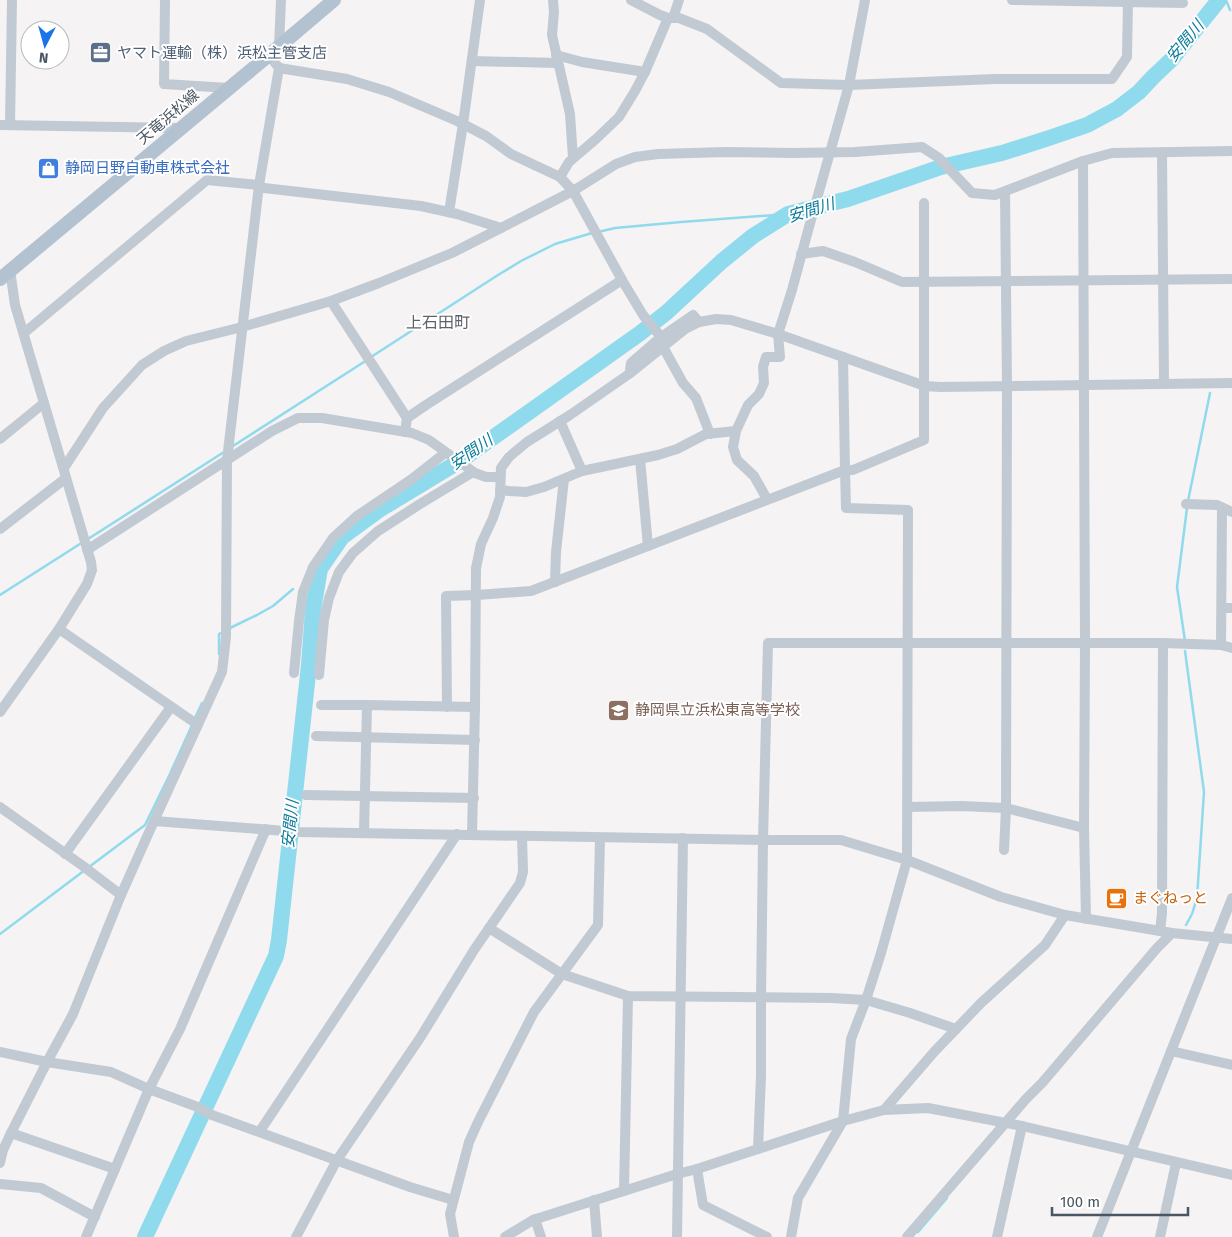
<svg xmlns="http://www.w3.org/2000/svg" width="1232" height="1237" viewBox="0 0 1232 1237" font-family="'Fira Sans','Noto Sans JP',sans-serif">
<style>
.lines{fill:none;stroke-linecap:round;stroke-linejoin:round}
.stream{stroke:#90daee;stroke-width:2.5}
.river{stroke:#90daee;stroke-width:16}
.minor{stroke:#c1cad2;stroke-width:10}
.major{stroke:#b3c2d1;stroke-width:14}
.labels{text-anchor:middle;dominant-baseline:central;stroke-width:4;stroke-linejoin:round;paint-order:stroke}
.service-label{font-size:15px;fill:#4e5e75;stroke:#fff;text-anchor:start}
.street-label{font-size:15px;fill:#4a5661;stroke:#fff}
.shop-label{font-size:15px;fill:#366cbe;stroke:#fff;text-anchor:start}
.education-label{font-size:15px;fill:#785e54;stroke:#fff;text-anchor:start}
.food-label{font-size:15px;fill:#c56008;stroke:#fff;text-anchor:start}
.water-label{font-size:16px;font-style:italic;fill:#0c7c9b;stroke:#fff}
.neighbourhood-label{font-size:16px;fill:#5f6368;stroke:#fff}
</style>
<rect width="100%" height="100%" fill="#f5f3f3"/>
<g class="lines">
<!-- stream -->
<g class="stream">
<polyline points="1226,0 1230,10"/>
<polyline points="598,232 615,228 681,222 788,214"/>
<polyline points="371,357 498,275 521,261 555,244 592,233"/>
<polyline points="233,446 367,360"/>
<polyline points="1188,501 1210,393"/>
<polyline points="88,539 224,452"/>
<polyline points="0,595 83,542"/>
<polyline points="228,629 257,615 273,606 293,589"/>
<polyline points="1185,641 1177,587 1187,508"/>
<polyline points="1185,651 1204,792 1197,898 1192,914 1186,925"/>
<polyline points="219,654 219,634 223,632"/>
<polyline points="195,718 202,703"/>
<polyline points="89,867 145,825 170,774 193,723"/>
<polyline points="0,934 85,870"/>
<polyline points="918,1232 947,1198"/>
</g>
<!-- river -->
<polyline class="river" points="145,1237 276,956 279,940 309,665 313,610 320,569 342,537 379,510 460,461 639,334 666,313 721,262 753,236 788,214 848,199 941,167 1002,153 1049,138 1087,125 1117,109 1139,92 1153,77 1171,60 1219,0"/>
<!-- minor -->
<g class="minor">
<polyline points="165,0 164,84 229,88"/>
<polyline points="553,0 554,12 552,35 570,114 573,158"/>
<polyline points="631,0 660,15 668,18 679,18 707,29 781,83 849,85 995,79 1112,79 1127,57 1128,0"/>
<polyline points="1012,0 1183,3"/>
<polyline points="673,18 679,0"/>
<polyline points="279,46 281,0"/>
<polyline points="556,55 582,62 645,72"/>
<polyline points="472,61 558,63"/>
<polyline points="279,68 347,79 389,92 457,121 486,136 511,154 560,177 573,191 622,280 643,315 661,337"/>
<polyline points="0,125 180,128"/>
<polyline points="10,125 12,0"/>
<polyline points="1162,152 1164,383"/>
<polyline points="1083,161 1085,643 1084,828 1086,919"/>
<polyline points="560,177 569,162 596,139 619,117 635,91 645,72 668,18"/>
<polyline points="449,212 463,124 480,0"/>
<polyline points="801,254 823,251 855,262 902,282 1232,279"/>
<polyline points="331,301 407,418"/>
<polyline points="24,333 207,180 259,185 264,188 421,206 457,214 501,228"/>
<polyline points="663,347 683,383 696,398 710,434"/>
<polyline points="630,370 631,363 661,337 693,315 699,322"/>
<polyline points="560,421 582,471"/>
<polyline points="405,432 407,418 426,405 622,280"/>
<polyline points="0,439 44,403"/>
<polyline points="640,459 648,546"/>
<polyline points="64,468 103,408 142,365 164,351 186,341 242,327 331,301 379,283 452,253 573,191 616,164 635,157 658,154 726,152 793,153 855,152 922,147 939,158 972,193 995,195 1083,161 1112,153 1232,151"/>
<polyline points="500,490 509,491 526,492 544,487 582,471 658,455 677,449 706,434 736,431"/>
<polyline points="767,499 754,476 737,460 733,447 736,431 748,405 759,394 764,383 763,367 766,357 780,357 778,334 792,290 809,227 849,85 865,0"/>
<polyline points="1186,504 1217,505 1232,512"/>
<polyline points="0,529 66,478"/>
<polyline points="87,550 272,431 298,418 322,418 412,433 429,440 475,473 486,477 500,477"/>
<polyline points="555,582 556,552 564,479"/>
<polyline points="1222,608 1232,608"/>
<polyline points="59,629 198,725"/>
<polyline points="1221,645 1222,508"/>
<polyline points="294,673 299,621 303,592 313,567 333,538 357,516 412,479 445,453"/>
<polyline points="319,675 324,620 329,598 339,572 353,553 378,531 420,504 473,472"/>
<polyline points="321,705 367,705"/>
<polyline points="447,707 446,596 477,595 531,591 845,470 843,357"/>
<polyline points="0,712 59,629 87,584 92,570 91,562 15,305 10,270"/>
<polyline points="316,736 475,740"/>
<polyline points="306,795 474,798"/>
<polyline points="0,807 83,866 121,895"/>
<polyline points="907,807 961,806 1006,808 1084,828"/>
<polyline points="154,821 298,832 763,840 841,840 907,860 1001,897 1065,915 1172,933 1232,939"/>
<polyline points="364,833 367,705 475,707"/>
<polyline points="472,834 475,707 476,568 481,544 493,518 500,497 501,468 509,457 527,442 570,415 629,374 685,329 699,322 716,319 731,320 778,334 925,386 940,387 1232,383"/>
<polyline points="1004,850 1006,808 1007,385 1005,192"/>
<polyline points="65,854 171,707"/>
<polyline points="489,928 562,974 628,996 831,998 866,1000 910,1013 956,1029"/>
<polyline points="1160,931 1162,913 1163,643"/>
<polyline points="1171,1051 1232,1065"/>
<polyline points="0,1052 47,1062 111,1072 149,1089 195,1106 212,1115 410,1187 453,1200"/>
<polyline points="884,1110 934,1052 981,1003 1045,945 1065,915"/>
<polyline points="260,1131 457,834"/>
<polyline points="11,1133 115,1169"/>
<polyline points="758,1149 761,1076 761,998 763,840 768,643 1163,643 1221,645 1232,648"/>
<polyline points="0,1163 3,1150 11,1133 47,1062 73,1014 121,895 154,821 222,672 226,637 227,460 259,185 279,68 269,55"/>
<polyline points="697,1169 703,1205 767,1237"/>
<polyline points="0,1184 41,1188 95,1217"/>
<polyline points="624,1191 628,996"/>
<polyline points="594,1200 597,1237"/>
<polyline points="535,1219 541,1237"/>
<polyline points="86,1237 149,1089 180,1029 266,829"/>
<polyline points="296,1237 337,1160 420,1038 474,950 520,883 523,872 522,836"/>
<polyline points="454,1237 450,1214 469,1142 478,1122 534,1012 598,925 600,838"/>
<polyline points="505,1237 533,1220 677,1174 697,1169 843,1121 884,1110 928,1108 1022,1126 1232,1175"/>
<polyline points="677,1237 683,838"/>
<polyline points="791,1237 798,1198 843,1121 851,1039 866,1000 881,953 907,860 908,510 846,508 845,470 853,470 924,440 924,203"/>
<polyline points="907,1237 1026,1099 1042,1083 1157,948 1172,933"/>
<polyline points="997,1237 1022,1126"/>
<polyline points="1097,1237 1232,898"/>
<polyline points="1160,1237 1176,1163"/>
</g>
<!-- major -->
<polyline class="major" points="0,279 269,55 334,0"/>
</g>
<!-- icons -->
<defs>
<symbol id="office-square" viewBox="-11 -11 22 22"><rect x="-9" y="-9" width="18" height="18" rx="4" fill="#5c6f8a" stroke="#fff"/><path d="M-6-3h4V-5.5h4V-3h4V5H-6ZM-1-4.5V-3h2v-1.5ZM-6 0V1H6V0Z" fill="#fff"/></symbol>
<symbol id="shop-square" viewBox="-11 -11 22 22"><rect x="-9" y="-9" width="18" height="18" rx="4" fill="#3f7fe0" stroke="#fff"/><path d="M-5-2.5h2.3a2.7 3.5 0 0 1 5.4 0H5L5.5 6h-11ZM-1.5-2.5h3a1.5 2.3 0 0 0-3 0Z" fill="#fff"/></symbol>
<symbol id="school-square" viewBox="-11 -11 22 22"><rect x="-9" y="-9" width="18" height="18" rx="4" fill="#8d6e63" stroke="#fff"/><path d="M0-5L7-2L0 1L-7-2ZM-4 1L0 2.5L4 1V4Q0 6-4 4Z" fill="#fff"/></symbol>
<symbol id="cafe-square" viewBox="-11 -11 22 22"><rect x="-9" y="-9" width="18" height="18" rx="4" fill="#e8710a" stroke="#fff"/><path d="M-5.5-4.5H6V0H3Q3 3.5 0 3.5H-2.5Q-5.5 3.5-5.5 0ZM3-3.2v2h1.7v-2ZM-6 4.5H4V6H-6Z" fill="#fff"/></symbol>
</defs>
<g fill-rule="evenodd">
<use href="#office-square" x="88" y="40" width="25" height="25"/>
<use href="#shop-square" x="36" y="156" width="25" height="25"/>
<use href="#school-square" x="606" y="698" width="25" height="25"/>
<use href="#cafe-square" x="1104" y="886" width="25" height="25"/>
</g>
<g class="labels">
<!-- service labels -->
<g class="service-label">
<text x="117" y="53">ヤマト運輸（株）浜松主管支店</text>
</g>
<!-- street labels -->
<g class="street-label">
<text transform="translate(168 117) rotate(-40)">天竜浜松線</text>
</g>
<!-- shop labels -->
<g class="shop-label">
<text x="65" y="168">静岡日野自動車株式会社</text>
</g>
<!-- education labels -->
<g class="education-label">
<text x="635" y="710">静岡県立浜松東高等学校</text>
</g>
<!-- food labels -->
<g class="food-label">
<text x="1133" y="898">まぐねっと</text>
</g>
<!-- water labels -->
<g class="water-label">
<text transform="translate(1185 41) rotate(-50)">安間川</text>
<text transform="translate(811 210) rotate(-17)">安間川</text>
<text transform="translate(471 452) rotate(-35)">安間川</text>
<text transform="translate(290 824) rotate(-84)">安間川</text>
</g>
<!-- neighbourhood labels -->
<g class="neighbourhood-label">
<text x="438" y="322">上石田町</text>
</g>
</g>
<!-- north arrow -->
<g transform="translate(45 45) rotate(186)"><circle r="24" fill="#ffffff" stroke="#b7bbc0"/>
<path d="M0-4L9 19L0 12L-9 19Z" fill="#1a73e8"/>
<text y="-8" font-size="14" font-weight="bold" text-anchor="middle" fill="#4a5661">N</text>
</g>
<!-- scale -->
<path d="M1052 1207v8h136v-8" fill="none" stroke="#4a5661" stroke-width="2.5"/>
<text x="1060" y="1207" font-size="15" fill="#4a5661" stroke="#ffffff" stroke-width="4" paint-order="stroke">100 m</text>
</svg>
